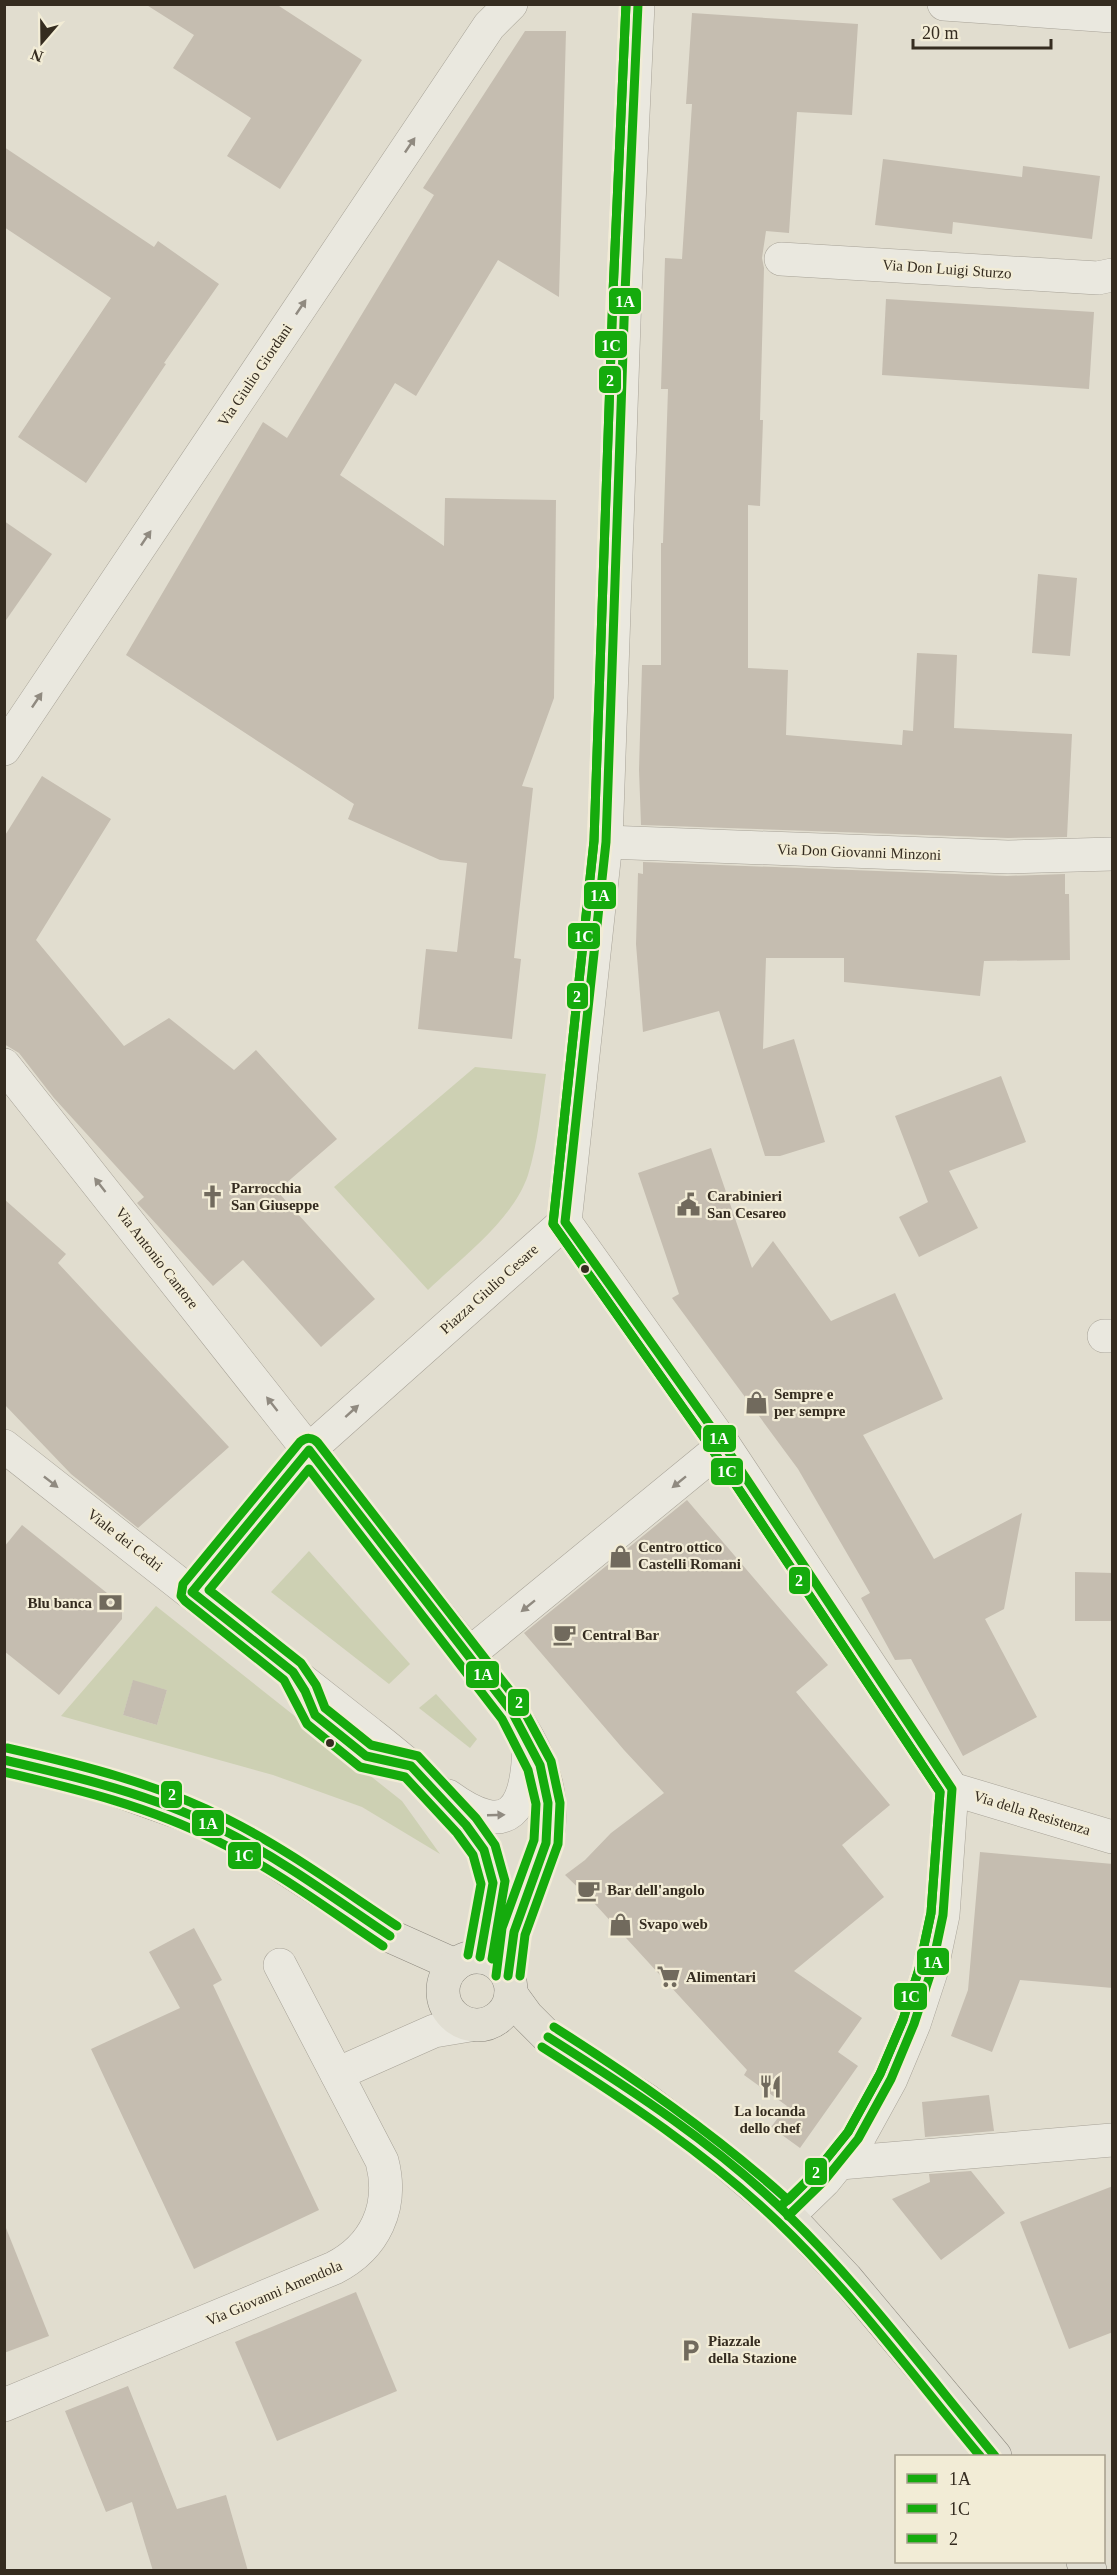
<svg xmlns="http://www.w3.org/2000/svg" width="1117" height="2575" viewBox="0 0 1117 2575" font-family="'Times New Roman',serif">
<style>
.green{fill:#cdd0b3;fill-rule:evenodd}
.building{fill:#c5bdb0}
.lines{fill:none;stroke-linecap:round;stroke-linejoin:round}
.minor-casing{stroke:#a7a297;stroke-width:34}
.major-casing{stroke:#8c887e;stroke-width:34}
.minor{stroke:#eae8df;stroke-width:33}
.major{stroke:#e1ded2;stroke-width:33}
.bus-1-casing{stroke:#f2ecd6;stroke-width:14}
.bus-2-casing{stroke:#f2ecd6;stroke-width:14}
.bus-3-casing{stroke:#f2ecd6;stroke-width:14}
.bus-1{stroke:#15ab0d;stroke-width:9}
.bus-2{stroke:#15ab0d;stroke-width:9}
.bus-3{stroke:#15ab0d;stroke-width:9}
.oneway{fill:#908a80}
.bus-dot{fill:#352c20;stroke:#f2ecd6;stroke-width:2}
.labels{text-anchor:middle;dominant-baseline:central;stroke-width:4.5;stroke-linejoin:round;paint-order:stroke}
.street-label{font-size:15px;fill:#352c20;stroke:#f2ecd6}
.poi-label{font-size:15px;font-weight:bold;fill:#352c20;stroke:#f2ecd6;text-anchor:start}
.line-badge{stroke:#f2ecd6;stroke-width:2}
.badge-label{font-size:16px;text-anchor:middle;font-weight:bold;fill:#fff}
</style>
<rect width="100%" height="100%" fill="#e1ddcf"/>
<!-- green -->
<g class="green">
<path d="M475,1067L546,1074C541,1107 538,1143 528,1175C513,1220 462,1257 428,1290L334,1187Z"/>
<polygon points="309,1551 410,1664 389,1684 271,1592"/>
<path d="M156,1606L402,1801L440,1854L362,1807L273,1775L61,1716ZM133,1681L167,1690L157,1725L123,1715Z"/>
<polygon points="436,1694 477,1739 470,1748 419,1708"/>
</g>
<!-- building -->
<g class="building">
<polygon points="145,4 276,4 362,60 280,189 227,156 251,118 173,68 194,35"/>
<polygon points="692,13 858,24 852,115 797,112 789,233 766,231 762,258 764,268 760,420 763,420 760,506 748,505 748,668 788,670 786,735 902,745 903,730 913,731 917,653 957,655 954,728 1072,734 1067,837 1008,838 641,825 639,770 642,665 661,665 661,543 663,543 668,389 661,389 665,258 682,259 692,104 686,104"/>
<polygon points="525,31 566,31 559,297 498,260 416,396 395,383 340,475 444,546 445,498 556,500 554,698 522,786 533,788 514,958 521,959 512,1039 418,1029 426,949 457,952 467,863 440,860 348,819 354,804 126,655 263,422 287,438 434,195 423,188"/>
<polygon points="4,147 154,247 158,241 219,284 164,363 166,364 86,483 18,437 111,298 4,227"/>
<polygon points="883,159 1022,177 1023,166 1100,176 1092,239 953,222 952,234 875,225"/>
<polygon points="886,299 1094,312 1089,389 882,375"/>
<polygon points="4,521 52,554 4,623"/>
<polygon points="1038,574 1077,578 1070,656 1032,653"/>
<polygon points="42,776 111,819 36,940 124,1046 169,1018 234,1070 256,1050 337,1139 277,1191 375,1299 321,1347 243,1260 213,1286 137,1203 144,1197 54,1098 19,1053 4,1044 4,837"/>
<polygon points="643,862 1007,876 1065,874 1065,894 1069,894 1070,960 984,961 980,996 844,982 844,958 766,958 763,1049 794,1039 825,1142 780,1156 765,1156 719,1011 643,1032 636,944 638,873 643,874"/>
<polygon points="1001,1076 1026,1142 949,1171 978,1228 919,1257 899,1217 928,1202 895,1116"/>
<polygon points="711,1148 752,1268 773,1241 831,1321 895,1293 943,1399 863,1435 934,1559 1022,1513 1004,1609 985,1619 1037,1717 963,1756 911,1659 895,1660 861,1598 870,1593 798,1469 672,1298 679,1294 638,1173"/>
<polygon points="4,1199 66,1254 58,1263 229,1447 138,1528 71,1474 4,1404"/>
<polygon points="687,1500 828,1665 796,1692 890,1805 842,1845 884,1897 794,1971 862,2018 838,2052 858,2066 800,2148 771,2127 787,2106 744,2075 747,2070 594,1903 565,1875 585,1860 611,1833 664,1793 624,1750 524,1633"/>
<polygon points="22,1525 122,1605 122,1619 59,1695 4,1651 4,1547"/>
<polygon points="1075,1572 1113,1573 1113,1621 1075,1621"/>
<polygon points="133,1680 167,1690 157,1725 123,1715"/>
<polygon points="980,1852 1113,1864 1113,1988 1020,1980 992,2052 951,2036 968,1990"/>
<polygon points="194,1928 222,1980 213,1985 319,2210 194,2269 91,2049 180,2008 149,1952"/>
<polygon points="989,2095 994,2131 925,2137 922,2102"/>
<polygon points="971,2171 1005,2213 941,2260 892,2199 930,2182 929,2174"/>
<polygon points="1113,2186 1113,2332 1069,2349 1020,2222"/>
<polygon points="4,2228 6,2228 49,2336 4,2353"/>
<polygon points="356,2292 397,2391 277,2441 235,2342"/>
<polygon points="128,2386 177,2509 226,2495 248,2571 153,2571 132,2502 106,2512 65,2411"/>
</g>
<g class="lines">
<defs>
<g id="minor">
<polyline points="638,4 625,293 606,842 565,1222 724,1445 952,1789 943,1915 931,1972 914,2024 891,2079 858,2139 824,2181 788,2216"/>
<polyline points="944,4 1112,16"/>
<polyline points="781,259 1098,278 1112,275"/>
<polyline points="4,749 489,26 511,4"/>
<polyline points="606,842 1008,857 1112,854"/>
<path d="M4,1065L463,1646C511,1711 574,1776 540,1863C525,1901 507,1934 508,1976"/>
<polyline points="1104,1336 1112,1336"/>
<path d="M4,1446L368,1732C410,1765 486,1824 493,1880C496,1904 485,1934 480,1957"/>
<polyline points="192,1592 309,1450 565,1222"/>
<polyline points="469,1654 724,1445"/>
<polyline points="952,1789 1112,1837"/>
<path d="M448,1796C510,1841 527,1809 529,1746"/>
<polyline points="337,2074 434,2031 470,2025"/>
<polyline points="840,2163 1112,2140"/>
<path d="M4,2405L334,2268C375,2247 394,2207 382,2161L280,1965"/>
</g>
<g id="major">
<polyline points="4,1760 105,1786 206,1822 237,1837 390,1936 455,1965"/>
<circle cx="477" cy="1991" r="34"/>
<polyline points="511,1994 527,2016 548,2037 646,2100 698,2139 788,2216 846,2278 995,2456"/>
<polyline points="1083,2562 1090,2570"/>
</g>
</defs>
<!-- minor casing -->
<use href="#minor" class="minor-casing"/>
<!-- major casing -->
<use href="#major" class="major-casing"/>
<!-- minor -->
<use href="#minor" class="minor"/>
<!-- major -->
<use href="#major" class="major"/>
<defs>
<g id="bus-1">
<polyline points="638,4 625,293 606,842 565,1222 724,1445 952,1789 943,1915 931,1972 914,2024 891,2079 858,2139 824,2181 788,2216"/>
<path d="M4,1760C78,1777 153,1795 221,1829C281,1859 335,1899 390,1936"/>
<polyline points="480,1957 493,1883 484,1850 466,1825 411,1766 366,1756 315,1715 305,1691 293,1672 192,1592 309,1450 512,1712 540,1765 548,1803 546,1843 514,1932 508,1976"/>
<path d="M548,2037C632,2090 717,2145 788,2215C864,2289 928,2375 995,2456"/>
</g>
<g id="bus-2">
<polyline points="626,4 613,293 594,841 553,1224 714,1452 940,1792 931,1913 919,1969 903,2020 880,2074 848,2132 815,2173 780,2207"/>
<path d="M4,1772C77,1789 151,1807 217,1841C276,1870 329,1910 383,1946"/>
<polyline points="492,1959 505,1881 495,1845 476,1818 418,1756 371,1745 325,1708 316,1685 301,1663 209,1590 309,1469 502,1719 528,1770 536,1804 534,1840 502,1928 496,1976"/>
<path d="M542,2047C625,2100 707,2154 778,2222C853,2294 914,2377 980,2456"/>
</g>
<g id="bus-3">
<path d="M7,1748C82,1765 158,1784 227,1819C287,1849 341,1889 397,1926"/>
<path d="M468,1955L481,1884L473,1855L457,1833L405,1777L360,1767L307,1724L284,1680L185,1601L181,1596L183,1584L300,1442C306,1437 313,1437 318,1443L521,1705L551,1761L560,1803L558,1844L525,1935L520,1976"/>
<path d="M554,2027C636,2079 715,2134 788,2200L815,2173L848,2132L880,2074L903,2020L919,1969L931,1913L940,1792L714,1452L553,1224L594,841L613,293L626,4"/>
</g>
</defs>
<!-- bus-1 casing -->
<use href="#bus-1" class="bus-1-casing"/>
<!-- bus-2 casing -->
<use href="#bus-2" class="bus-2-casing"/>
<!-- bus-3 casing -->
<use href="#bus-3" class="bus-3-casing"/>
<!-- bus-1 -->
<use href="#bus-1" class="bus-1"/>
<!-- bus-2 -->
<use href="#bus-2" class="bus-2"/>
<!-- bus-3 -->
<use href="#bus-3" class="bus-3"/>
</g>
<!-- one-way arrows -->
<defs><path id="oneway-solid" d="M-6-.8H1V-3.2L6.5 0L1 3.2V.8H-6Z" transform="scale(1.5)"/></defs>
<g class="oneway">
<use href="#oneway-solid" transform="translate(410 145) rotate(-56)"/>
<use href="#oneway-solid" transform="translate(301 307) rotate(-56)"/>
<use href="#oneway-solid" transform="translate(146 538) rotate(-56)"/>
<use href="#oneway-solid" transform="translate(37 700) rotate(-56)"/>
<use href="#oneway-solid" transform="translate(100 1185) rotate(-128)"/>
<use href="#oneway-solid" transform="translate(272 1404) rotate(-128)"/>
<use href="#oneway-solid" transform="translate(352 1411) rotate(-42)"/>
<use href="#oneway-solid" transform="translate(51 1482) rotate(38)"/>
<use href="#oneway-solid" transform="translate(679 1482) rotate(141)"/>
<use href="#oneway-solid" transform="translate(528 1606) rotate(141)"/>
<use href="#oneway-solid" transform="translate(496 1815) rotate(-2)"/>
</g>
<!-- icons -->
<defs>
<symbol id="church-bare" viewBox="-9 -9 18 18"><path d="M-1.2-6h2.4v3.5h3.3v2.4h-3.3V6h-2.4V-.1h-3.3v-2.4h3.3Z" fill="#716a5d" stroke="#f2ecd6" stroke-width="2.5" paint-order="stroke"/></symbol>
<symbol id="civic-bare" viewBox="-9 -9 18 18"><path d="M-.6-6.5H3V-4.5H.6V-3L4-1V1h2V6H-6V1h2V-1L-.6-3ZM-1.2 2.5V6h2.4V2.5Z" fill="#716a5d" stroke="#f2ecd6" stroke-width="2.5" paint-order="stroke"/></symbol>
<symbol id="shop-bare" viewBox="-9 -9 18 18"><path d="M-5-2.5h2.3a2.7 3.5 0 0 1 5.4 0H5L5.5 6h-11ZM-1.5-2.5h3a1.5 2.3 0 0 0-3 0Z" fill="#716a5d" stroke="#f2ecd6" stroke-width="2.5" paint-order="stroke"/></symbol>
<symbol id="bank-bare" viewBox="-9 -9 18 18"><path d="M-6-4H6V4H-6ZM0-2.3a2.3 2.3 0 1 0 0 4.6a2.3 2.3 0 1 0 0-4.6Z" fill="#716a5d" stroke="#f2ecd6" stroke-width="2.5" paint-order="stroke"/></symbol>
<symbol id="cafe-bare" viewBox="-9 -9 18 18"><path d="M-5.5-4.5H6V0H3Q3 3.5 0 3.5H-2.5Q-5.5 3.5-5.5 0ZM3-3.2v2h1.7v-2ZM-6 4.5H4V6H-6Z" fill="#716a5d" stroke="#f2ecd6" stroke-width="2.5" paint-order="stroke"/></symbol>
<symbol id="supermarket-bare" viewBox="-9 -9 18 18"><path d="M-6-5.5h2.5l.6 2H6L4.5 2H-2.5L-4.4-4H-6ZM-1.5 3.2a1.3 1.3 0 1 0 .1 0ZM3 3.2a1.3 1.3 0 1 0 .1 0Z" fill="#716a5d" stroke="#f2ecd6" stroke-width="2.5" paint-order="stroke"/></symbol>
<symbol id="restaurant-bare" viewBox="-9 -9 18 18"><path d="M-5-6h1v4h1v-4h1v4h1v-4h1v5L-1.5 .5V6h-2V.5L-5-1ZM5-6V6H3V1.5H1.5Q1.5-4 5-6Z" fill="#716a5d" stroke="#f2ecd6" stroke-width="2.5" paint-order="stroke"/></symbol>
<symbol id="parking-bare" viewBox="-9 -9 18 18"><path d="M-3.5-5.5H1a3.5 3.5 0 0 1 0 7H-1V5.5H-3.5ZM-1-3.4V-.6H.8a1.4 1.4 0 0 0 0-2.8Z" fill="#716a5d" stroke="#f2ecd6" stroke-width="2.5" paint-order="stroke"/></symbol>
</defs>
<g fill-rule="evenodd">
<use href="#church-bare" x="196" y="1180" width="33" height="33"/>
<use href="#civic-bare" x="672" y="1188" width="33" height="33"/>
<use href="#shop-bare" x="740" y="1386" width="33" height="33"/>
<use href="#shop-bare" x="604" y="1540" width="33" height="33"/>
<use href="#bank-bare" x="94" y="1586" width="33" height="33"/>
<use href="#cafe-bare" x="548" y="1618" width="33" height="33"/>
<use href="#cafe-bare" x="572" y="1874" width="33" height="33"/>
<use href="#shop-bare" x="604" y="1908" width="33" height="33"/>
<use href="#supermarket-bare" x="652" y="1960" width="33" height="33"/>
<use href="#restaurant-bare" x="754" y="2070" width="33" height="33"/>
<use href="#parking-bare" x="674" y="2334" width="33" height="33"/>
</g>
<!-- markers -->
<g class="bus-dot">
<circle cx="585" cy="1269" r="5"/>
<circle cx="330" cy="1743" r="5"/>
</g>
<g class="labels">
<!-- street labels -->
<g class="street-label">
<text transform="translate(947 269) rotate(4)">Via Don Luigi Sturzo</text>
<text transform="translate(255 375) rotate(-56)">Via Giulio Giordani</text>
<text transform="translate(859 852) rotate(2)">Via Don Giovanni Minzoni</text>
<text transform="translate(157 1258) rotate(52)">Via Antonio Cantore</text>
<text transform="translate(489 1289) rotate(-42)">Piazza Giulio Cesare</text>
<text transform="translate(125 1540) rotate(38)">Viale dei Cedri</text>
<text transform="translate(1032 1813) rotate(17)">Via della Resistenza</text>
<text transform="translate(274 2293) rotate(-23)">Via Giovanni Amendola</text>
</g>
<!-- poi labels -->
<g class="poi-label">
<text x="231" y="1188">Parrocchia<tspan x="231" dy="17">San Giuseppe</tspan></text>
<text x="707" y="1196">Carabinieri<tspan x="707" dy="17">San Cesareo</tspan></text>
<text x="774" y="1394">Sempre e<tspan x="774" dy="17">per sempre</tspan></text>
<text x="638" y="1547">Centro ottico<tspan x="638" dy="17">Castelli Romani</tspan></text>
<text x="92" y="1603" text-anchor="end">Blu banca</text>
<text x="582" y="1635">Central Bar</text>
<text x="607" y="1890">Bar dell'angolo</text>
<text x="639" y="1924">Svapo web</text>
<text x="686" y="1977">Alimentari</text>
<text x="770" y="2111" text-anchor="middle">La locanda<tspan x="770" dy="17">dello chef</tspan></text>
<text x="708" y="2341">Piazzale<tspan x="708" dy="17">della Stazione</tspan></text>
</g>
</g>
<g class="line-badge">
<rect x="608" y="287" width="34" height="28" rx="6" fill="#15ab0d"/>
<rect x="594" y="330" width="34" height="29" rx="6" fill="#15ab0d"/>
<rect x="598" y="365" width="24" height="29" rx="6" fill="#15ab0d"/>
<rect x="583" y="881" width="34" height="29" rx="6" fill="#15ab0d"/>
<rect x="567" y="922" width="34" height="28" rx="6" fill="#15ab0d"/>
<rect x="566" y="982" width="23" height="28" rx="6" fill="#15ab0d"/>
<rect x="702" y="1424" width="35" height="29" rx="6" fill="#15ab0d"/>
<rect x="710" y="1457" width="34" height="29" rx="6" fill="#15ab0d"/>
<rect x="788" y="1566" width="23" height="29" rx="6" fill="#15ab0d"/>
<rect x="465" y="1660" width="35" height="29" rx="6" fill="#15ab0d"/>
<rect x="507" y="1688" width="23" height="29" rx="6" fill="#15ab0d"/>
<rect x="160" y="1780" width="23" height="29" rx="6" fill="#15ab0d"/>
<rect x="191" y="1809" width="34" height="28" rx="6" fill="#15ab0d"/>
<rect x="227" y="1841" width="35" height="29" rx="6" fill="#15ab0d"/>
<rect x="916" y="1947" width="34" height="29" rx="6" fill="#15ab0d"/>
<rect x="893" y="1982" width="35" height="29" rx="6" fill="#15ab0d"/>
<rect x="804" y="2157" width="24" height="29" rx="6" fill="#15ab0d"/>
</g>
<g class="badge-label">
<text x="625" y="307">1A</text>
<text x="611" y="351">1C</text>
<text x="610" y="386">2</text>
<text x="600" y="901">1A</text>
<text x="584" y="942">1C</text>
<text x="577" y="1002">2</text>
<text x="719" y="1444">1A</text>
<text x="727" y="1477">1C</text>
<text x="799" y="1586">2</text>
<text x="483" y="1680">1A</text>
<text x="519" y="1708">2</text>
<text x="172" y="1800">2</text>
<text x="208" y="1829">1A</text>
<text x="244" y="1861">1C</text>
<text x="933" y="1968">1A</text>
<text x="910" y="2002">1C</text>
<text x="816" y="2178">2</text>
</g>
<!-- border -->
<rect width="1117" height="2575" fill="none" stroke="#352c20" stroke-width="12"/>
<!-- legend -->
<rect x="895" y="2455" width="210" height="108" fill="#f2ecd6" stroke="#a69f8d" stroke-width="1.5"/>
<rect x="907" y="2474" width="30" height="9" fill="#15ab0d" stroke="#a69f8d" stroke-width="1.5"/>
<text x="949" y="2485" font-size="18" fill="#352c20">1A</text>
<rect x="907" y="2504" width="30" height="9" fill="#15ab0d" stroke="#a69f8d" stroke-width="1.5"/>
<text x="949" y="2515" font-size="18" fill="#352c20">1C</text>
<rect x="907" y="2534" width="30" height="9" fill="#15ab0d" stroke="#a69f8d" stroke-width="1.5"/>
<text x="949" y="2545" font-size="18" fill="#352c20">2</text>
<!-- north arrow -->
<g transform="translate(42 42) rotate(200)" stroke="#f2ecd6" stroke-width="4.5" paint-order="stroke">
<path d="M0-4.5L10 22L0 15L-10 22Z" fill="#352c20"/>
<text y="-9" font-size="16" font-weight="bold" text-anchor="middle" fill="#352c20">N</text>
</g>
<!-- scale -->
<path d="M913 39v9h138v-9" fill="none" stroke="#352c20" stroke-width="3"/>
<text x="922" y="39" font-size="18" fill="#352c20" stroke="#f2ecd6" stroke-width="4.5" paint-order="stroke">20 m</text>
</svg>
